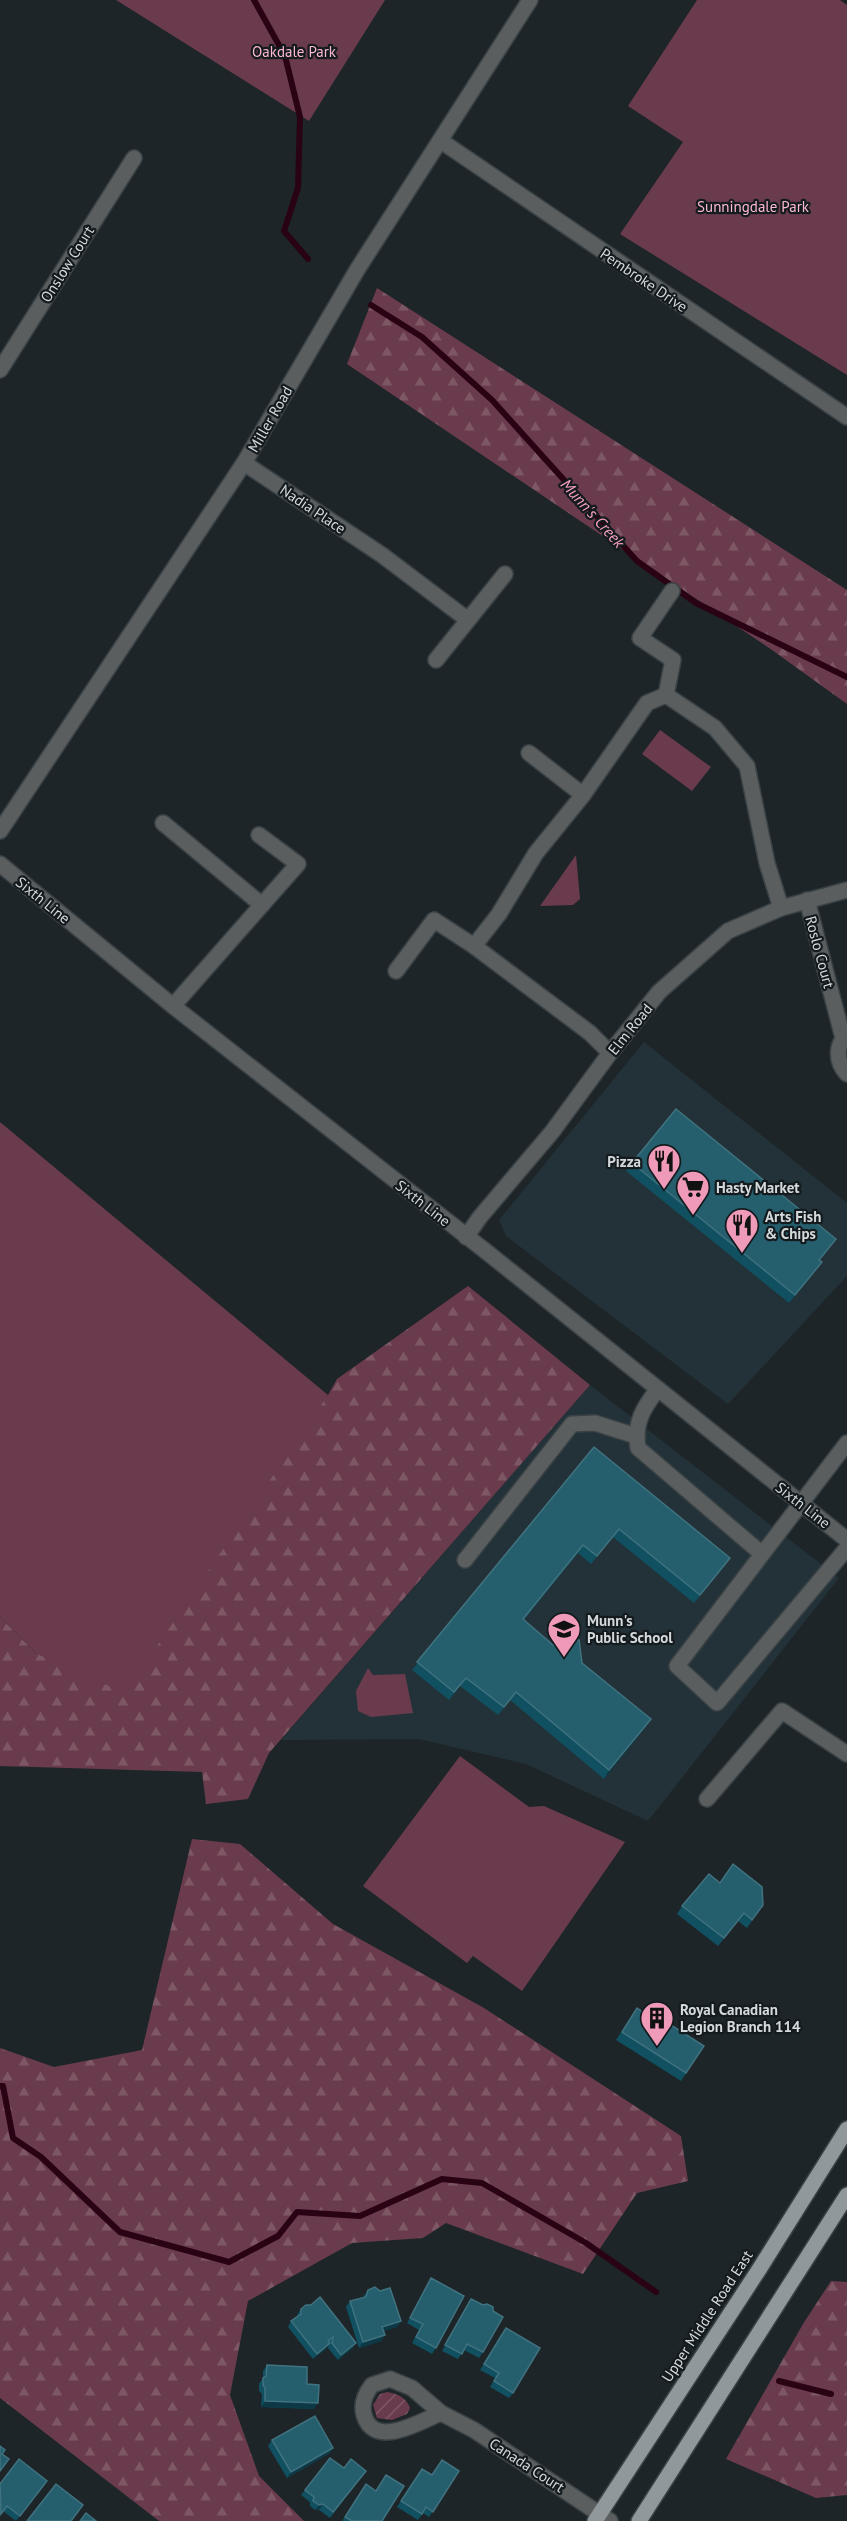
<svg xmlns="http://www.w3.org/2000/svg" width="847" height="2521" viewBox="0 0 847 2521" font-family="'PT Sans',sans-serif">
<style>
.built{fill:#233238}
.forest{fill:url(#forest-firs)}
.park{fill:#6a3b4c}
.garden{fill:url(#garden-furrows)}
.lines{fill:none;stroke-linecap:round;stroke-linejoin:round}
.stream{stroke:#290314;stroke-width:6}
.minor-casing{stroke:#3a4245;stroke-width:18}
.major-casing{stroke:#3a4245;stroke-width:18}
.minor{stroke:#5a5e5f;stroke-width:15}
.major{stroke:#90989b;stroke-width:15}
.wall{fill:#105061}
.shaded-wall{fill:#0c3945}
.building{fill:#255f6e;stroke:#40727f;stroke-width:1.5}
.labels{text-anchor:middle;dominant-baseline:central;stroke-width:4.5;stroke-linejoin:round;paint-order:stroke}
.park-label{font-size:15px;fill:#feb9d0;stroke:#141b1e}
.street-label{font-size:15px;fill:#d4d9db;stroke:#141b1e}
.poi-label{font-size:15px;font-weight:bold;fill:#d4d9db;stroke:#141b1e;text-anchor:start}
.water-label{font-size:16px;font-style:italic;fill:#faa0bf;stroke:#141b1e}
</style>
<defs>
<pattern id="forest-firs" width="22" height="20" patternUnits="userSpaceOnUse" patternTransform="scale(1.5)"><rect width="22" height="20" fill="#6a3b4c"/><path d="M5 1l3.5 6h-7zM16 11l3.5 6h-7z" fill="#7e5765"/></pattern>
<pattern id="garden-furrows" width="10" height="10" patternUnits="userSpaceOnUse" patternTransform="scale(1.5)"><rect width="10" height="10" fill="#6a3b4c"/><path d="M-1 1l2-2M0 10L10 0M9 11l2-2" fill="none" stroke="#7e5765"/></pattern>
</defs>
<rect width="100%" height="100%" fill="#1d2528"/>
<!-- built -->
<g class="built">
<polygon points="644,1042 847,1203 847,1276 728,1404 506,1236 499,1220"/>
<polygon points="590,1385 839,1578 648,1821 526,1764 419,1739 281,1740"/>
</g>
<!-- forest -->
<g class="forest">
<polygon points="377,288 847,590 847,704 772,650 347,364"/>
<polygon points="468,1286 590,1385 269,1753 248,1799 206,1804 202,1772 0,1766 0,1617 37,1654 328,1395 337,1379"/>
<polygon points="192,1839 240,1844 333,1924 484,2008 681,2136 688,2181 637,2193 583,2274 446,2223 423,2238 352,2243 248,2301 230,2395 259,2476 304,2521 159,2521 0,2398 0,2048 54,2067 142,2050"/>
<polygon points="831,2281 847,2282 847,2495 816,2498 726,2459 803,2324"/>
</g>
<!-- park -->
<g class="park">
<polygon points="116,0 385,0 309,121"/>
<polygon points="697,0 840,0 847,5 847,375 620,234 683,142 628,106"/>
<polygon points="660,730 711,767 692,791 642,754"/>
<polygon points="576,855 580,899 573,905 540,906"/>
<polygon points="0,1122 328,1395 125,1693 37,1654 0,1617"/>
<polygon points="368,1668 373,1675 405,1674 413,1713 371,1717 358,1711 356,1691"/>
<polygon points="460,1756 529,1807 544,1806 625,1842 522,1991 473,1956 467,1963 363,1886"/>
</g>
<!-- garden -->
<path class="garden" d="M387,2392C398,2394 406,2397 410,2408L407,2414L392,2420L377,2418L373,2405L380,2394Z"/>
<g class="lines">
<!-- stream -->
<g class="stream">
<polyline points="254,0 285,56 300,117 298,188 284,231 308,259"/>
<polyline points="371,305 422,337 492,400 637,561 696,603 847,677"/>
<polyline points="0,2086 3,2086 13,2138 41,2157 120,2232 229,2262 278,2236 297,2212 360,2216 442,2179 482,2183 586,2243 656,2292"/>
<polyline points="779,2381 831,2394"/>
</g>
<defs>
<g id="minor">
<polyline points="441,141 847,417"/>
<polyline points="0,370 134,158"/>
<polyline points="244,463 382,555 468,620"/>
<polyline points="436,660 505,574"/>
<polyline points="666,695 673,660 640,638 672,591"/>
<polyline points="529,753 583,795"/>
<polyline points="163,823 262,905"/>
<polyline points="0,831 244,463 357,270 530,0"/>
<polyline points="0,864 173,1006 488,1253 847,1540"/>
<polyline points="807,900 843,1038"/>
<polyline points="396,971 434,920 474,946"/>
<polyline points="173,1006 298,864 259,835"/>
<path d="M847,1034C835,1046 836,1062 847,1074"/>
<polyline points="610,1053 590,1033 474,946 499,914 536,853 583,795 647,703 666,695 715,728 747,766 767,863 781,908"/>
<polyline points="466,1237 480,1217 552,1132 610,1053 659,992 728,931 781,908 847,890"/>
<path d="M658,1389C643,1408 634,1423 638,1448L762,1554"/>
<polyline points="847,1443 677,1666 717,1703 847,1548"/>
<polyline points="465,1560 572,1424 595,1423 636,1436"/>
<polyline points="707,1799 782,1711 847,1754"/>
<path d="M441,2413C421,2421 374,2450 364,2415C361,2404 365,2394 372,2385L390,2379L412,2388L441,2413L474,2430L610,2521"/>
</g>
<g id="major">
<polyline points="595,2521 760,2268 847,2129"/>
<polyline points="639,2521 847,2195"/>
</g>
</defs>
<!-- minor casing -->
<use href="#minor" class="minor-casing"/>
<!-- major casing -->
<use href="#major" class="major-casing"/>
<!-- minor -->
<use href="#minor" class="minor"/>
<!-- major -->
<use href="#major" class="major"/>
</g>
<!-- wall -->
<g class="wall">
<polygon points="632,1163 836,1239 819,1260 816,1270 789,1303 626,1171"/>
<polygon points="594,1447 724,1566 694,1603 613,1537 591,1564 578,1553 524,1620 553,1645 582,1663 651,1719 604,1779 510,1700 498,1715 460,1686 449,1700 412,1670"/>
<polygon points="720,1883 763,1905 747,1928 738,1921 718,1946 677,1914 682,1906"/>
<polygon points="637,2008 704,2046 681,2081 616,2040"/>
<polygon points="431,2278 436,2348 432,2354 412,2343 419,2330 407,2323"/>
<polygon points="368,2290 401,2321 397,2327 384,2331 385,2335 381,2341 359,2348 346,2307 350,2301 363,2297"/>
<polygon points="471,2299 483,2352 479,2358 464,2350 458,2359 442,2351"/>
<polygon points="301,2309 353,2348 338,2360 328,2348 329,2344 326,2349 313,2359 288,2327 291,2321 297,2317 297,2315"/>
<polygon points="502,2333 513,2393 509,2398 490,2387 495,2378 480,2370"/>
<polygon points="267,2365 307,2384 314,2409 261,2407 262,2394 259,2391 259,2384 263,2378 263,2371"/>
<polygon points="272,2440 330,2453 287,2478 268,2446"/>
<polygon points="330,2458 344,2468 366,2471 330,2518 319,2510 315,2510 310,2506 310,2502 301,2495"/>
<polygon points="422,2469 432,2475 459,2471 429,2517 423,2513 418,2520 397,2507"/>
<polygon points="0,2484 43,2487 16,2521 3,2511 0,2516"/>
<polygon points="366,2484 382,2521 342,2521"/>
</g>
<!-- shaded-wall -->
<g class="shaded-wall">
<polygon points="822,1262 816,1270 789,1303 795,1295"/>
<polygon points="583,1545 578,1553 518,1627 523,1619"/>
<polygon points="651,1719 646,1727 604,1779 609,1770"/>
<polygon points="401,2321 397,2327 378,2333 382,2327"/>
<polygon points="385,2335 381,2341 359,2348 363,2342"/>
<polygon points="330,2343 326,2349 313,2359 317,2354"/>
<polygon points="356,2343 353,2348 338,2360 341,2355"/>
<polygon points="265,2401 318,2403 314,2409 261,2407"/>
<polygon points="333,2448 330,2453 287,2478 291,2472"/>
<polygon points="323,2504 319,2510 315,2510 319,2505"/>
</g>
<!-- building -->
<g class="building">
<polygon points="676,1109 836,1239 819,1260 822,1262 795,1295 632,1163"/>
<polygon points="594,1447 730,1558 700,1595 619,1529 597,1556 583,1545 523,1619 553,1645 579,1640 582,1663 651,1719 609,1770 516,1692 504,1707 466,1678 454,1692 417,1662"/>
<polygon points="733,1864 762,1887 763,1905 752,1920 744,1913 724,1938 682,1906 709,1874 720,1883"/>
<polygon points="637,2008 646,2014 649,2011 704,2046 686,2073 622,2032"/>
<polygon points="431,2278 464,2296 436,2348 416,2337 423,2324 410,2318"/>
<polygon points="375,2287 380,2291 390,2288 401,2321 382,2327 385,2335 363,2342 350,2301 366,2297 368,2290"/>
<polygon points="320,2297 356,2343 341,2355 332,2343 333,2337 328,2341 330,2343 317,2354 291,2321 301,2314 301,2309 306,2305 311,2305"/>
<polygon points="471,2299 483,2305 487,2304 493,2307 493,2311 503,2317 483,2352 467,2344 462,2354 445,2345"/>
<polygon points="506,2328 540,2348 513,2393 494,2381 499,2373 484,2364"/>
<polygon points="267,2365 307,2367 307,2384 319,2385 318,2403 265,2401 265,2388 263,2385 263,2378 266,2376"/>
<polygon points="315,2416 333,2448 291,2472 272,2440"/>
<polygon points="0,2446 5,2450 2,2454 9,2459 0,2471"/>
<polygon points="330,2458 344,2468 351,2459 366,2471 333,2512 323,2504 319,2505 313,2501 314,2497 305,2490"/>
<polygon points="19,2459 47,2481 20,2516 7,2506 1,2514 0,2484"/>
<polygon points="442,2460 459,2471 433,2512 426,2507 422,2514 401,2501 422,2469 432,2475"/>
<polygon points="386,2475 404,2486 382,2521 352,2521 345,2517 366,2484 376,2491"/>
<polygon points="56,2484 83,2505 71,2521 27,2521"/>
<polygon points="86,2513 96,2521 80,2521"/>
</g>
<!-- icons -->
<defs>
<symbol id="restaurant-pin" viewBox="-11 -11 22 30"><path d="M0 17L-7.5 6A9.5 9.5 0 1 1 7.5 6Z" fill="#ef9ab8" stroke="#141b1e"/><path d="M-5-6h1v4h1v-4h1v4h1v-4h1v5L-1.5 .5V6h-2V.5L-5-1ZM5-6V6H3V1.5H1.5Q1.5-4 5-6Z" fill="#111"/></symbol>
<symbol id="supermarket-pin" viewBox="-11 -11 22 30"><path d="M0 17L-7.5 6A9.5 9.5 0 1 1 7.5 6Z" fill="#ef9ab8" stroke="#141b1e"/><path d="M-6-5.5h2.5l.6 2H6L4.5 2H-2.5L-4.4-4H-6ZM-1.5 3.2a1.3 1.3 0 1 0 .1 0ZM3 3.2a1.3 1.3 0 1 0 .1 0Z" fill="#111"/></symbol>
<symbol id="school-pin" viewBox="-11 -11 22 30"><path d="M0 17L-7.5 6A9.5 9.5 0 1 1 7.5 6Z" fill="#ef9ab8" stroke="#141b1e"/><path d="M0-5L7-2L0 1L-7-2ZM-4 1L0 2.5L4 1V4Q0 6-4 4Z" fill="#111"/></symbol>
<symbol id="building-pin" viewBox="-11 -11 22 30"><path d="M0 17L-7.5 6A9.5 9.5 0 1 1 7.5 6Z" fill="#ef9ab8" stroke="#141b1e"/><path d="M-4-6H4V6H1V3H-1V6H-4ZM-2.5-4.3h1.7v1.8h-1.7ZM.8-4.3h1.7v1.8H.8ZM-2.5-1h1.7V.8h-1.7ZM.8-1h1.7V.8H.8Z" fill="#111"/></symbol>
</defs>
<g fill-rule="evenodd">
<use href="#restaurant-pin" x="645" y="1142" width="38" height="52"/>
<use href="#supermarket-pin" x="674" y="1168" width="38" height="52"/>
<use href="#restaurant-pin" x="723" y="1206" width="38" height="52"/>
<use href="#school-pin" x="545" y="1610" width="38" height="52"/>
<use href="#building-pin" x="638" y="1999" width="38" height="52"/>
</g>
<g class="labels">
<!-- park labels -->
<g class="park-label">
<text x="294" y="51">Oakdale Park</text>
<text x="753" y="206">Sunningdale Park</text>
</g>
<!-- street labels -->
<g class="street-label">
<text transform="translate(67 264) rotate(-58)">Onslow Court</text>
<text transform="translate(644 280) rotate(34)">Pembroke Drive</text>
<text transform="translate(270 419) rotate(-60)">Miller Road</text>
<text transform="translate(313 509) rotate(34)">Nadia Place</text>
<text transform="translate(43 900) rotate(39)">Sixth Line</text>
<text transform="translate(820 952) rotate(75)">Roslo Court</text>
<text transform="translate(630 1029) rotate(-51)">Elm Road</text>
<text transform="translate(423 1203) rotate(38)">Sixth Line</text>
<text transform="translate(803 1505) rotate(38)">Sixth Line</text>
<text transform="translate(707 2316) rotate(-57)">Upper Middle Road East</text>
<text transform="translate(527 2465) rotate(33)">Canada Court</text>
</g>
<!-- poi labels -->
<g class="poi-label">
<text x="641" y="1161" text-anchor="end">Pizza</text>
<text x="716" y="1187">Hasty Market</text>
<text x="765" y="1216">Arts Fish<tspan x="765" dy="17">&amp; Chips</tspan></text>
<text x="587" y="1620">Munn's<tspan x="587" dy="17">Public School</tspan></text>
<text x="680" y="2009">Royal Canadian<tspan x="680" dy="17">Legion Branch 114</tspan></text>
</g>
<!-- water labels -->
<g class="water-label">
<text transform="translate(593 513) rotate(48)">Munn's Creek</text>
</g>
</g>
</svg>
